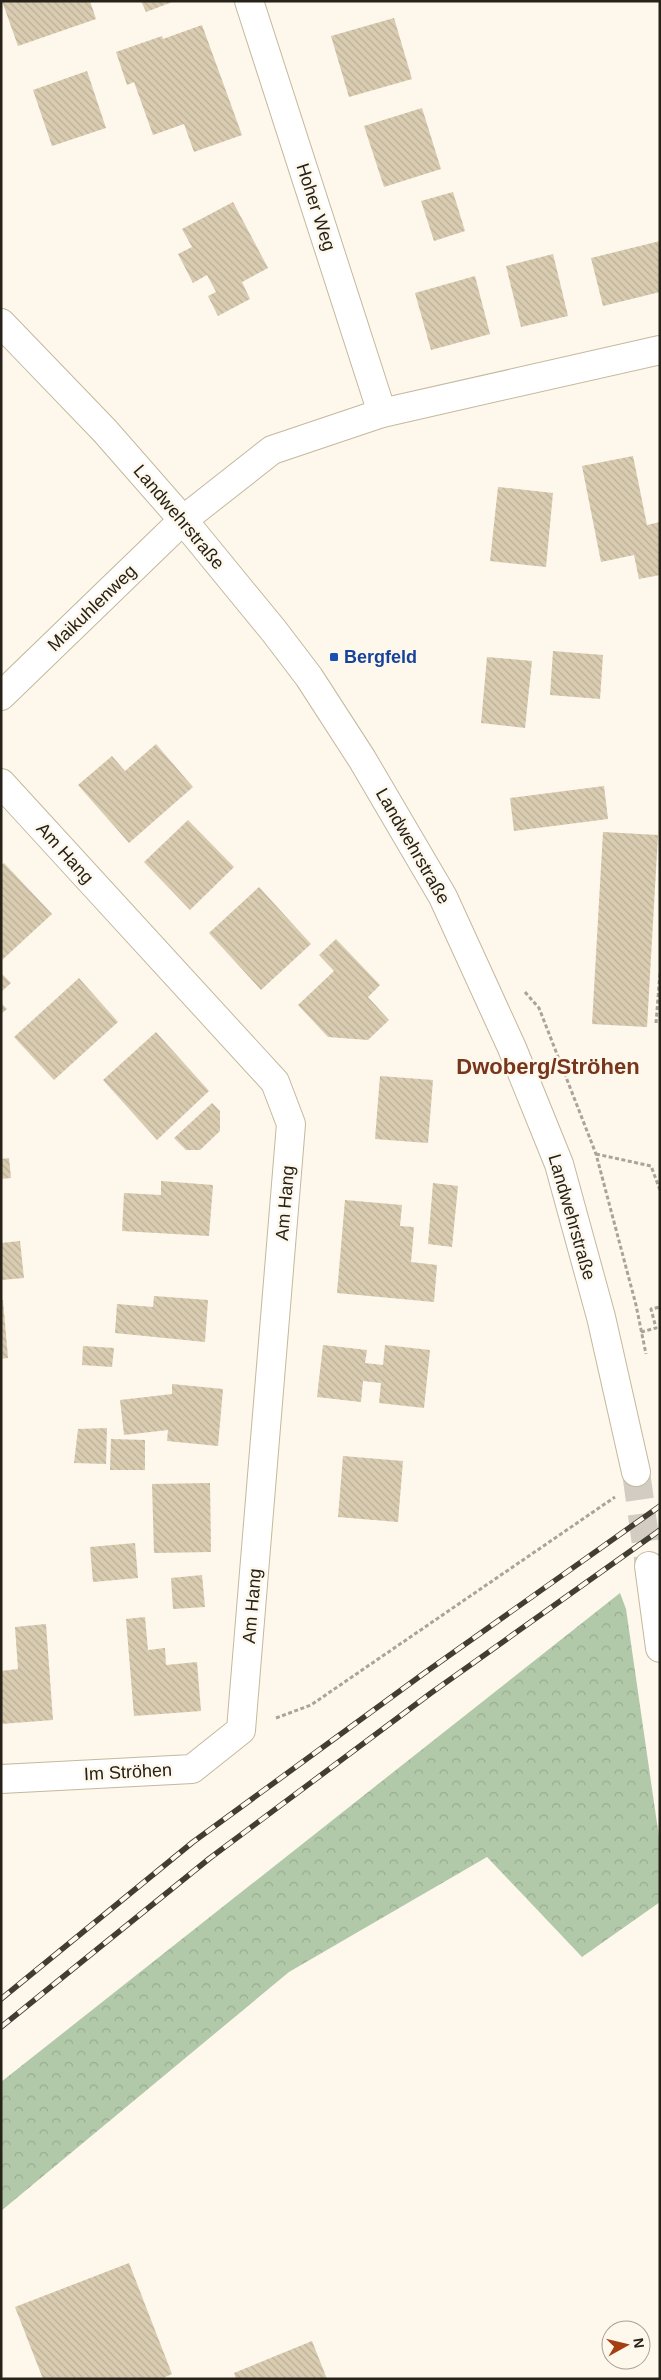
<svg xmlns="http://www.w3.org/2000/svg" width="661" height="2380" viewBox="0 0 661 2380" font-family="Arial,sans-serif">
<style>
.forest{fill:url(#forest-crowns)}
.building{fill:url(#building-back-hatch)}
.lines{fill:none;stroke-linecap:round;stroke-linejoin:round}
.minor-tunnel{stroke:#d2ccc2;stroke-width:28;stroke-dasharray:28 14;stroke-linecap:butt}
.minor-casing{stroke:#c5b89d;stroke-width:30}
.path{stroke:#a9a398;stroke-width:3;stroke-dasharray:4 2.5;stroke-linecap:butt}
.minor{stroke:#fff;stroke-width:28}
.rail-casing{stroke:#423d33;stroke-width:5.5}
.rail{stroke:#fdf7ec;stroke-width:4;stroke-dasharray:11;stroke-linecap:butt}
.transit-dot{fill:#1a4fb4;stroke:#fdf7ec;stroke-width:2}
.labels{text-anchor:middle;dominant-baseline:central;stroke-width:5;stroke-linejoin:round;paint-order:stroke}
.street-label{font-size:18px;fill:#272218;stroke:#fdf7ec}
.transit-label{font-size:18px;font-weight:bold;fill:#164399;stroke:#fdf7ec;text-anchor:start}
.district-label{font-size:22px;font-weight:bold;fill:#77351c;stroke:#fdf7ec}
</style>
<defs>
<pattern id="forest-crowns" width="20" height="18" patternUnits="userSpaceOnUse" patternTransform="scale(1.25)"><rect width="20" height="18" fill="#b1c9a9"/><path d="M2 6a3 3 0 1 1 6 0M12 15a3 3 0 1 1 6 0" fill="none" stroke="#98ac91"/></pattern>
<pattern id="building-back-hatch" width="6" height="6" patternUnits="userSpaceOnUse" patternTransform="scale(1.25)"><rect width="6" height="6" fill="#d9ccb1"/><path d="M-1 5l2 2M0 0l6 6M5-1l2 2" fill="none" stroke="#baaf98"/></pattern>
</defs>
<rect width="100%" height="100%" fill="#fdf7ec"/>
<!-- forest -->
<polygon class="forest" points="620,1593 626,1609 660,1844 660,1902 582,1957 487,1857 289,1972 1,2211 1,2082"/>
<!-- building -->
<g class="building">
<polygon points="2,1 90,1 96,19 18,46"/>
<polygon points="141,1 175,1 146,12"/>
<polygon points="394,18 412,79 349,97 331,36"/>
<polygon points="202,25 242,135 194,152 184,124 153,135 134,82 127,85 116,52 162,36 163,39"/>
<polygon points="87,71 106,128 52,146 33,90"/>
<polygon points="422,108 441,169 384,187 364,126"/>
<polygon points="453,192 465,231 434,241 421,201"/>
<polygon points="233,202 268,268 242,282 250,299 218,316 208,296 216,292 207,275 193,283 178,254 192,247 182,229"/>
<polygon points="660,241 660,292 603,306 591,258"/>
<polygon points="553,254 568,316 521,327 506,266"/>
<polygon points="475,276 490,334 431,350 415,293"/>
<polygon points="633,456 647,525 660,522 660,575 639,579 634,555 601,562 582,466"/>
<polygon points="498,487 553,493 546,567 490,561"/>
<polygon points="553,651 603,655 600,699 550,695"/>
<polygon points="487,657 532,661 525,728 481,723"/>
<polygon points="156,744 193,787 129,843 78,785 112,756 125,771"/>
<polygon points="604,786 608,819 514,831 510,798"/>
<polygon points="188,820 234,867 190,910 144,862"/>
<polygon points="603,832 658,835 647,1027 592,1024"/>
<polygon points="4,863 52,914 1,961 1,865"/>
<polygon points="259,887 311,944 261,990 209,933"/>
<polygon points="336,939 380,985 368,997 389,1020 368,1040 328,1037 298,1005 334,971 319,955"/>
<polygon points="1,973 11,983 1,992"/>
<polygon points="79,978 118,1022 54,1080 14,1037"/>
<polygon points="1,1003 7,1009 1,1014"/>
<polygon points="156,1032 209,1091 157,1140 103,1080"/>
<polygon points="380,1076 433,1080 428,1143 375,1139"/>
<polygon points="212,1103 220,1111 220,1131 200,1150 186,1150 174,1138"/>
<polygon points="9,1158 11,1178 1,1179 1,1159"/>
<polygon points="161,1181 213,1185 209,1236 122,1231 124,1193 161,1195"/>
<polygon points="433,1183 458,1186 452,1247 428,1244"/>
<polygon points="345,1200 402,1205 400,1226 414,1227 411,1262 437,1265 434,1302 337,1293"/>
<polygon points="20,1241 24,1278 1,1280 1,1243"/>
<polygon points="154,1296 208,1300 205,1342 115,1333 117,1304 153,1307"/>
<polygon points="1,1300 3,1300 8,1358 1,1359"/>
<polygon points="323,1345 367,1350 365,1363 383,1365 385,1345 430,1350 424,1408 379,1403 381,1383 363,1381 361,1402 317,1397"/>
<polygon points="83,1346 114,1348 112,1367 82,1365"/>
<polygon points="172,1384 223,1389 218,1446 167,1441 168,1430 124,1435 120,1400 172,1394"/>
<polygon points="107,1428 106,1464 74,1463 78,1429"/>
<polygon points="111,1439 145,1440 145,1470 110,1470"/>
<polygon points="343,1456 403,1461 398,1522 338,1517"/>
<polygon points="210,1483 211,1552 154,1553 152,1484"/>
<polygon points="135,1543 138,1578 93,1582 90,1547"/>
<polygon points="202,1575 205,1607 173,1609 171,1578"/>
<polygon points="145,1617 148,1650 165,1648 166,1665 197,1662 201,1711 134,1716 126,1619"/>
<polygon points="46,1624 53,1720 1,1724 1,1671 18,1669 15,1627"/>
<polygon points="129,2263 172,2374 161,2379 43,2379 15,2307"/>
<polygon points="312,2341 327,2379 236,2379 234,2373"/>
</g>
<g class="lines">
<!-- minor-tunnel -->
<polyline class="minor-tunnel" points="636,1472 649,1566"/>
<defs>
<g id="minor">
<polyline points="249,1 382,413"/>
<polyline points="1,323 105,431 183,520 274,631 309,677 362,759 443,897 512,1048 559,1164 601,1317 636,1472"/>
<polyline points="1,696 183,520 272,450 382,413 660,350"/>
<polyline points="1,783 275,1082 291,1124 241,1730 192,1769 1,1779"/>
<polyline points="649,1566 660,1648"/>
</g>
</defs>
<!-- minor casing -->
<use href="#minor" class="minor-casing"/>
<!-- path -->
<g class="path">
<polyline points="525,992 539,1008 596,1154 636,1305 646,1354"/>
<polyline points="656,1023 660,973"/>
<polyline points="596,1154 651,1166 660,1190"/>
<polyline points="641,1332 656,1328 651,1309 660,1307"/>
<polyline points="276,1718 311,1705 615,1497"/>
</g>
<!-- minor -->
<use href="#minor" class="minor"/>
<defs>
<g id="rail">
<polyline points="1,1999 193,1842 423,1674 660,1506"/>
<polyline points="1,2027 210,1858 431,1693 660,1530"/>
</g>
</defs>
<!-- rail casing -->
<use href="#rail" class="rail-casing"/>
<!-- rail -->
<use href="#rail" class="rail"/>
</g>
<!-- markers -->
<rect class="transit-dot" x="329" y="652" width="10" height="10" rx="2.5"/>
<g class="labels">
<!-- street labels -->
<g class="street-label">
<text transform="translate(316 207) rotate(72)">Hoher Weg</text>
<text transform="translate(179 517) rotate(50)">Landwehrstraße</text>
<text transform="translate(92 608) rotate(-44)">Maikuhlenweg</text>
<text transform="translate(413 846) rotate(60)">Landwehrstraße</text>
<text transform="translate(65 853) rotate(48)">Am Hang</text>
<text transform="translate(285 1203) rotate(-85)">Am Hang</text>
<text transform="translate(572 1217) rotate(74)">Landwehrstraße</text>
<text transform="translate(252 1606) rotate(-85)">Am Hang</text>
<text transform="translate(128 1772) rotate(-3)">Im Ströhen</text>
</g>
<!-- transit labels -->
<g class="transit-label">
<text x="344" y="657">Bergfeld</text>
</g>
<!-- district labels -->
<g class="district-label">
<text x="548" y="1066">Dwoberg/Ströhen</text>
</g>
</g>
<!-- border -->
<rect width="661" height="2380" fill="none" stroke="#272218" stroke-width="5"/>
<!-- north arrow -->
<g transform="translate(626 2345) rotate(82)"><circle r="24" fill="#fdf7ec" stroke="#a7a297"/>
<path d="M0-4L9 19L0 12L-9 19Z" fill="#a43f12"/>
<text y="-8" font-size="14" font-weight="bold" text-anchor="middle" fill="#272218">N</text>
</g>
</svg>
